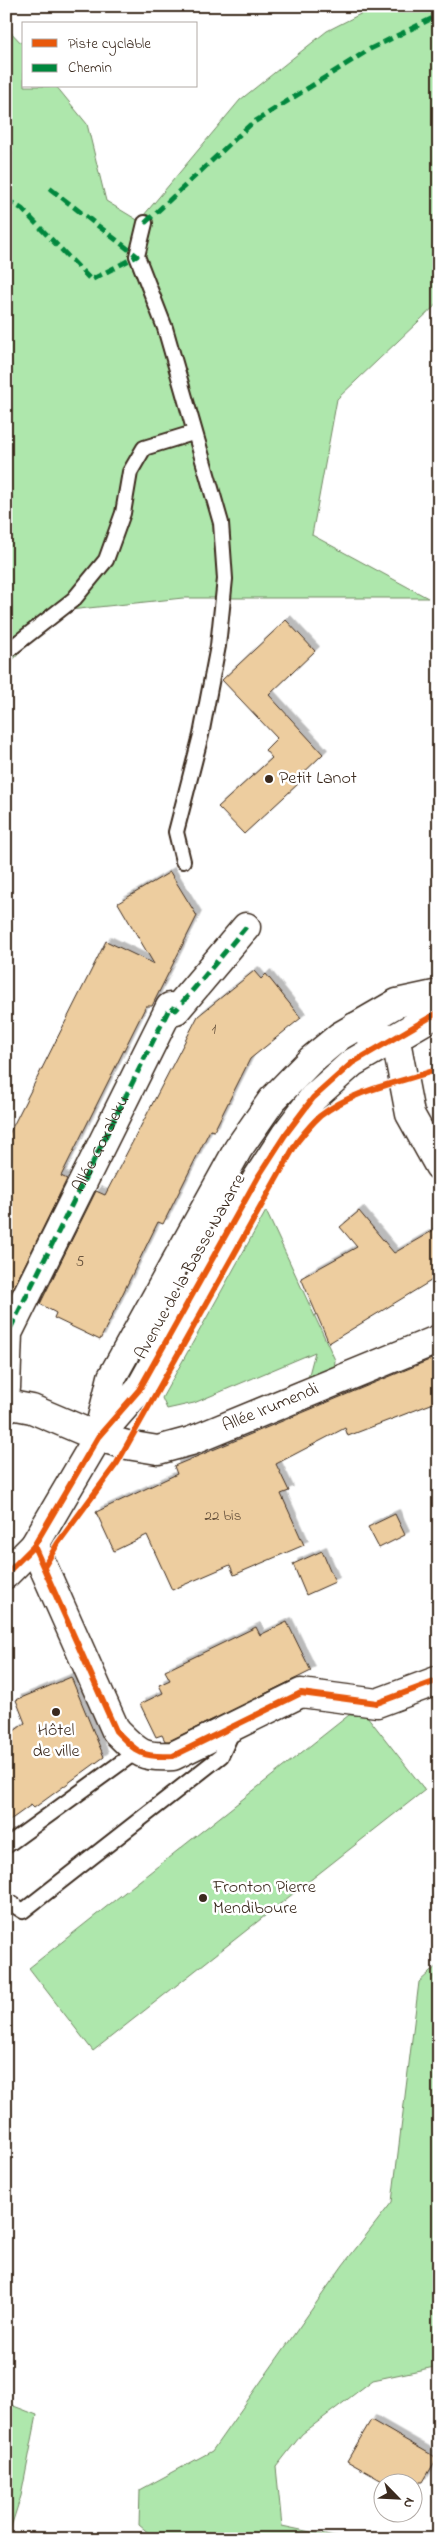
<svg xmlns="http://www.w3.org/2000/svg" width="445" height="2545" viewBox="0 0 445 2545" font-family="'Indie Flower',sans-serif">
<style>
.green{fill:#aee7ac;stroke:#748865}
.building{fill:#edcd9f;stroke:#3b2a1e;filter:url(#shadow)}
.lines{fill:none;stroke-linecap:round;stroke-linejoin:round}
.lane-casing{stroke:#3b2a1e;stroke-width:18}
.street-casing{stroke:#3b2a1e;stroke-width:31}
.secondary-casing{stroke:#3b2a1e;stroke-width:31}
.lane{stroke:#fff;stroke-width:14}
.street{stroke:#fff;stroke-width:28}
.secondary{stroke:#fff;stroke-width:28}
.quiet{stroke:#00873e;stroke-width:5;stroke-dasharray:10 5;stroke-linecap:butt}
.cycleway-casing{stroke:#fff;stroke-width:9}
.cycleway{stroke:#e8590c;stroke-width:6}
.poi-dot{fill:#3b2a1e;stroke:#fff;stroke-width:2}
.labels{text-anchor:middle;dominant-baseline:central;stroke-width:5;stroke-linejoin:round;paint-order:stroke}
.number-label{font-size:15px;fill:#68533e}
.poi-label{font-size:18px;fill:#3b2a1e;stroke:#fff;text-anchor:start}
.street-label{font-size:18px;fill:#3b2a1e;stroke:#fff}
</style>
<defs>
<filter id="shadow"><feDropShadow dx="4.5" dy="-4.5" stdDeviation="0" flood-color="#0004"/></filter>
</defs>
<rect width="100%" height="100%" fill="#fff"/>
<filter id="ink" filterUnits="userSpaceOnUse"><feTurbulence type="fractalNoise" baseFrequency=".02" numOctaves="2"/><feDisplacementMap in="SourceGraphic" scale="10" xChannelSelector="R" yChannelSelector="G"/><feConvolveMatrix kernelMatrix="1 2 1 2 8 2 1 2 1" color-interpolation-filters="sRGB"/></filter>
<g filter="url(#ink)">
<!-- green -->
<g class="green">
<polygon points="376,6 439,6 439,302 337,399 312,535 428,598 183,598 60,611 6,667 6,192 12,153 6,142 6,27 24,46 24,86 56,86 87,124 106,201 139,221 240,100 327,31"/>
<polygon points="266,1211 335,1360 334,1371 307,1382 315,1352 194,1403 167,1409 162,1398"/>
<polygon points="349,1715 367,1716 425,1790 93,2051 29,1968"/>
<polygon points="439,1964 439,2366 373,2380 302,2434 276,2467 282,2526 344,2539 156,2539 139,2525 140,2490 212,2451 343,2265 392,2202 419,1982"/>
<polygon points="6,2403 37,2415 21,2496 7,2539"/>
</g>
<!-- building -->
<g class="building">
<polygon points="286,620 315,651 269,695 323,754 295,781 298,784 244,834 218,807 272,758 265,750 277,738 222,680"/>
<polygon points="170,872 197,916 152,1006 146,1006 61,1176 67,1179 12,1291 6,1288 6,1140 106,941 154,964 118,903"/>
<polygon points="254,971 261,979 266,974 301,1018 250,1059 214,1131 210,1130 163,1224 158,1222 100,1340 54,1318 56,1313 40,1304 96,1191 105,1195 198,1016"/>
<polygon points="359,1211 394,1253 439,1227 439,1276 329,1343 301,1278 357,1247 340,1227"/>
<polygon points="439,1356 439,1401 348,1436 345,1428 276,1464 289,1491 281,1494 304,1545 234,1575 230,1565 172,1590 147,1535 114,1551 96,1512 177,1474 174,1466"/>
<polygon points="395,1514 405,1535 379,1548 368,1527"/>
<polygon points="322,1551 335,1582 306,1595 293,1564"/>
<polygon points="287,1622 311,1671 169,1741 165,1741 162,1735 156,1737 140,1704 163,1693 159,1685 170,1680 165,1671 256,1627 260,1635"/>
<polygon points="71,1677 104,1757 34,1808 31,1805 6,1823 6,1737 25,1723 16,1700"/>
<polygon points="371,2420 437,2458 423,2482 384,2482 347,2461"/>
</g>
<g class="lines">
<defs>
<g id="lane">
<polyline points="145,223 137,256 165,328 221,523 225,579 218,646 201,735 176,832 183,861"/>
<polyline points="6,652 74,599 106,560 123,513 130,472 144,448 193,433"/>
<polyline points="6,1846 137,1751"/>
<polyline points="6,1900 23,1911 221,1756 234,1728"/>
</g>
<g id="street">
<polyline points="355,1027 393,1039 397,1046 410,1114 439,1166"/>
<path id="s1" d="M6,1388L8,1333L170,1007L176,1010L246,927"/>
<path id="s2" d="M6,1404L32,1409L98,1437L127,1445L158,1450L191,1441L439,1339"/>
<path d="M34,1546L116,1731C138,1753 141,1758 173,1756L301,1693L377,1703L439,1680"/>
</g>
<g id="secondary">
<polyline points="98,1434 112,1377 238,1149 272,1100 311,1060 340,1036 397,1003 439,994"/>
<polyline points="6,1574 34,1546 98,1437 139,1390 258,1177 285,1135 313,1098 352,1063 439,1012"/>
</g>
</defs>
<!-- lane casing -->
<use href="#lane" class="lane-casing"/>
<!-- street casing -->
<use href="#street" class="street-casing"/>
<!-- secondary casing -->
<use href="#secondary" class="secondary-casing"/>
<!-- lane -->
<use href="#lane" class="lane"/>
<!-- street -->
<use href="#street" class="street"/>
<!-- secondary -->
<use href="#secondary" class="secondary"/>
<!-- quiet -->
<g class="quiet">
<polyline points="6,199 22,209 91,280 137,256 48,187"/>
<polyline points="145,223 251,124 370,49 439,15"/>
<polyline points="6,1388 8,1333 170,1007 176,1010 246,927"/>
</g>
<defs>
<g id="cycleway">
<path d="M34,1546L116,1731C138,1753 141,1758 173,1756L301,1693L377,1703L439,1680"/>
<path d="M44,1567L58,1543L117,1463L297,1142C304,1133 312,1123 320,1116C354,1089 399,1083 439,1069"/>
<polyline points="6,1574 34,1546 98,1437 139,1390 258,1177 285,1135 313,1098 352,1063 439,1012"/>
</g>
</defs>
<!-- cycleway casing -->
<use href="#cycleway" class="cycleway-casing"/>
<!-- cycleway -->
<use href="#cycleway" class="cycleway"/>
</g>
</g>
<!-- markers -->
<g class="poi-dot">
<circle cx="269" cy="779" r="5"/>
<circle cx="56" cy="1712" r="5"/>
<circle cx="203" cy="1898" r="5"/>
</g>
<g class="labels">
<!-- number labels -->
<g class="number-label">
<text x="214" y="1029">1</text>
<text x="80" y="1262">5</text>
<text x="223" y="1516">22 bis</text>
</g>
<!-- poi labels -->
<g class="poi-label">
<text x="279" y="779">Petit Lanot</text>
<text x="56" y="1731" text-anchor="middle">Hôtel<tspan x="56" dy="21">de ville</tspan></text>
<text x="213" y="1888">Fronton Pierre<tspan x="213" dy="21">Mendiboure</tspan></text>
</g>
<!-- street labels -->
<g class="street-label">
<text stroke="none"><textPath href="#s1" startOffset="266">Allée Goxaleku</textPath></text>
<text transform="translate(191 1267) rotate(-61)">Avenue de la Basse Navarre</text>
<text stroke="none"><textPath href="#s2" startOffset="280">Allée Irumendi</textPath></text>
</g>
</g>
<!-- margin -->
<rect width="445" height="2545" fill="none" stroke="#fff" stroke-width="25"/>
<rect x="12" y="12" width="420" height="2520" fill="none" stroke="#3b2a1e" stroke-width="2" filter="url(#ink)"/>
<!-- legend -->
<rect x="22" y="22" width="175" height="65" fill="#ffffff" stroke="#b1aaa5"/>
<rect x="32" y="39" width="25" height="8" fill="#e8590c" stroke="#b1aaa5"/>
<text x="68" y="48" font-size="15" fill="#3b2a1e">Piste cyclable</text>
<rect x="32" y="64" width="25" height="8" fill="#00873e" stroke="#b1aaa5"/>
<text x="68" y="72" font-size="15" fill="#3b2a1e">Chemin</text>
<!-- north arrow -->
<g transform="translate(398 2498) rotate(114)"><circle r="24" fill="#ffffff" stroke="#b1aaa5"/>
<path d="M0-4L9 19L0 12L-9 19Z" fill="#3b2a1e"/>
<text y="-8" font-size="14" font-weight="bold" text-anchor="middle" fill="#3b2a1e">N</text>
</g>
</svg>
